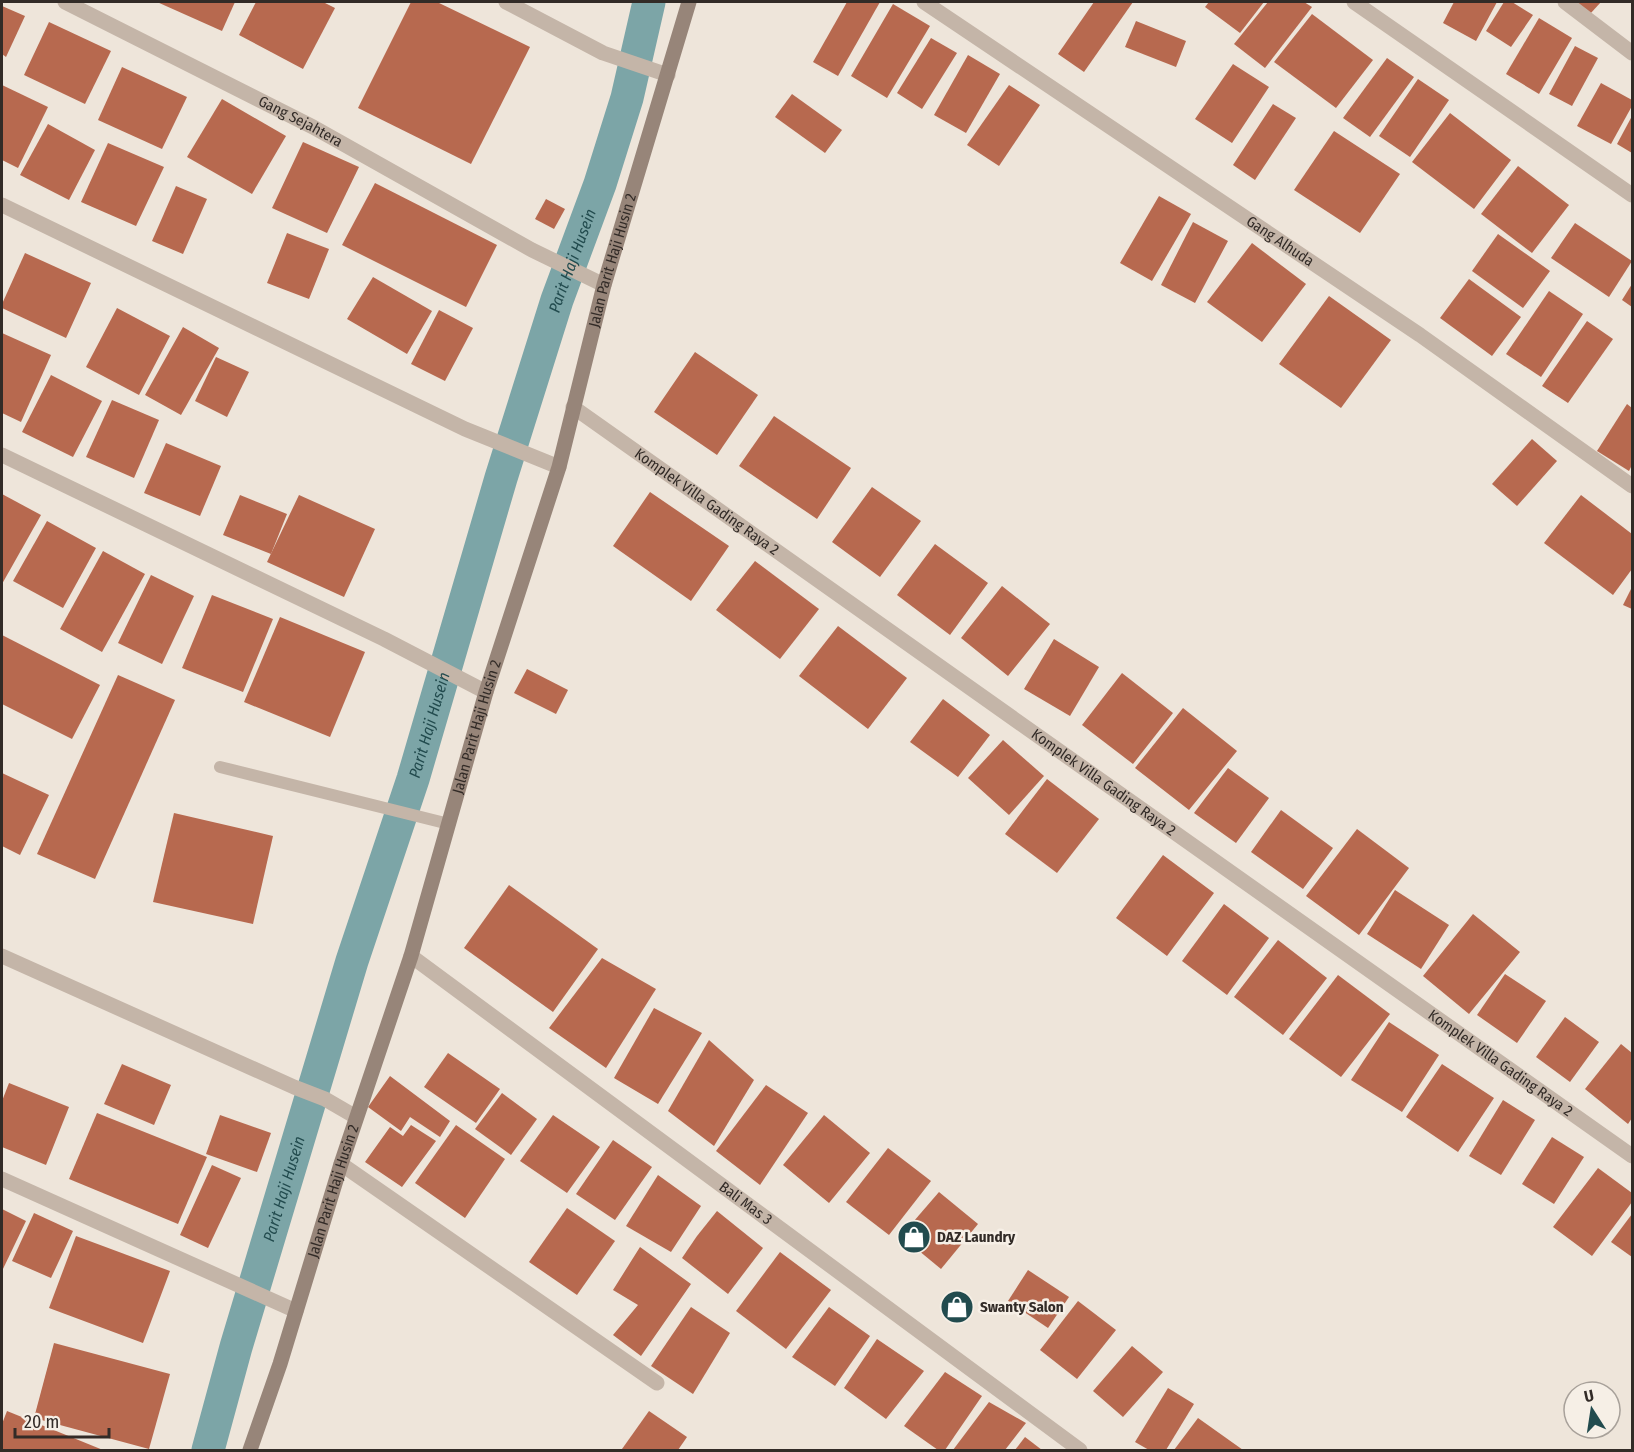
<svg xmlns="http://www.w3.org/2000/svg" width="1634" height="1452" viewBox="0 0 1634 1452" font-family="'Fira Sans Condensed',sans-serif">
<style>
.lines{fill:none;stroke-linecap:round;stroke-linejoin:round}
.canal{stroke:#7ca5a7;stroke-width:33}
.building{fill:#b7694f}
.lane{stroke:#c4b5a8;stroke-width:12}
.street{stroke:#c4b5a8;stroke-width:15}
.secondary{stroke:#978579;stroke-width:15}
.labels{text-anchor:middle;dominant-baseline:central;stroke-width:5;stroke-linejoin:round;paint-order:stroke}
.street-label{font-size:15px;fill:#322b27;stroke:#f6efe6}
.poi-label{font-size:15px;font-weight:bold;fill:#322b27;stroke:#f6efe6;text-anchor:start}
.water-label{font-size:16px;font-style:italic;fill:#224b4e;stroke:#f6efe6}
</style>
<rect width="100%" height="100%" fill="#eee5da"/>
<g class="lines">
<!-- canal -->
<path class="canal" id="s1" d="M208,1450L236,1347L352,961L413,779L501,478L557,300L600,184L627,98L649,2"/>
</g>
<!-- building -->
<g class="building">
<polygon points="157,2 235,2 222,31"/>
<polygon points="256,2 323,2 335,8 303,69 239,35"/>
<polygon points="411,2 437,2 530,47 471,164 358,108"/>
<polygon points="847,2 880,2 838,76 813,62"/>
<polygon points="1094,2 1133,2 1084,72 1058,54"/>
<polygon points="1209,2 1264,2 1240,33 1205,7"/>
<polygon points="1268,2 1304,2 1312,7 1265,68 1234,44"/>
<polygon points="1454,2 1497,2 1476,41 1443,23"/>
<polygon points="1504,2 1512,2 1533,15 1511,47 1486,31"/>
<polygon points="1574,2 1601,2 1590,14"/>
<polygon points="893,4 930,26 887,98 851,76"/>
<polygon points="2,6 25,16 6,57 2,54"/>
<polygon points="1312,14 1373,60 1336,108 1274,62"/>
<polygon points="1539,18 1572,38 1539,94 1506,74"/>
<polygon points="1136,21 1186,41 1176,67 1125,47"/>
<polygon points="49,22 111,51 85,104 24,75"/>
<polygon points="931,38 957,53 922,109 897,93"/>
<polygon points="1575,46 1598,58 1572,106 1549,94"/>
<polygon points="968,55 1000,74 966,133 934,115"/>
<polygon points="1387,58 1414,77 1370,137 1343,118"/>
<polygon points="1233,64 1269,87 1232,143 1195,119"/>
<polygon points="122,67 187,97 162,149 98,120"/>
<polygon points="1418,79 1449,100 1410,157 1379,136"/>
<polygon points="1601,83 1632,100 1632,106 1611,144 1577,126"/>
<polygon points="2,85 48,107 18,168 2,160"/>
<polygon points="1009,85 1040,105 999,166 967,145"/>
<polygon points="792,94 842,130 825,153 775,117"/>
<polygon points="222,99 286,136 252,194 187,157"/>
<polygon points="1273,104 1296,118 1255,180 1233,165"/>
<polygon points="1450,113 1511,160 1474,209 1412,162"/>
<polygon points="1632,116 1632,153 1617,144"/>
<polygon points="48,124 95,150 69,200 20,175"/>
<polygon points="1334,131 1400,174 1360,233 1294,190"/>
<polygon points="303,142 359,167 327,233 272,208"/>
<polygon points="108,143 164,167 136,226 81,202"/>
<polygon points="1518,166 1569,205 1532,253 1481,214"/>
<polygon points="375,183 497,245 466,307 342,245"/>
<polygon points="176,186 207,199 183,254 152,241"/>
<polygon points="1159,196 1191,214 1152,281 1120,263"/>
<polygon points="546,199 565,209 554,229 535,219"/>
<polygon points="1193,222 1228,241 1195,303 1161,285"/>
<polygon points="1575,223 1632,261 1609,297 1551,258"/>
<polygon points="287,233 329,249 309,299 267,283"/>
<polygon points="1498,234 1550,271 1523,308 1472,271"/>
<polygon points="1252,243 1306,284 1262,342 1207,302"/>
<polygon points="25,253 91,283 66,338 2,308 2,304"/>
<polygon points="373,277 432,311 407,354 347,319"/>
<polygon points="1469,279 1521,317 1492,356 1440,318"/>
<polygon points="1632,284 1632,307 1622,300"/>
<polygon points="1549,291 1583,314 1541,377 1506,354"/>
<polygon points="1329,296 1391,340 1341,408 1279,364"/>
<polygon points="117,308 170,336 139,395 86,367"/>
<polygon points="439,310 473,328 445,381 411,364"/>
<polygon points="1587,321 1613,339 1568,403 1542,386"/>
<polygon points="183,327 219,348 181,415 145,395"/>
<polygon points="2,333 51,355 21,422 2,413"/>
<polygon points="695,352 758,395 717,455 654,412"/>
<polygon points="216,357 249,372 227,417 195,401"/>
<polygon points="51,375 102,401 73,457 22,432"/>
<polygon points="112,400 159,420 134,478 86,457"/>
<polygon points="1627,404 1632,408 1632,465 1629,471 1597,451"/>
<polygon points="774,416 851,468 817,519 739,466"/>
<polygon points="1532,439 1557,461 1517,506 1492,484"/>
<polygon points="166,443 221,466 200,516 144,493"/>
<polygon points="872,487 921,521 880,577 832,542"/>
<polygon points="650,492 729,546 691,601 613,546"/>
<polygon points="2,494 41,515 2,584"/>
<polygon points="240,495 287,514 271,554 223,535"/>
<polygon points="299,495 375,529 344,597 267,562"/>
<polygon points="1581,495 1632,534 1632,569 1613,595 1544,543"/>
<polygon points="47,521 96,548 63,608 13,581"/>
<polygon points="935,544 988,583 950,635 897,595"/>
<polygon points="103,551 145,574 102,652 60,629"/>
<polygon points="755,561 819,609 780,659 716,610"/>
<polygon points="151,575 194,596 162,664 118,643"/>
<polygon points="1002,586 1050,624 1008,676 961,638"/>
<polygon points="1632,587 1632,609 1623,605"/>
<polygon points="212,595 273,619 243,692 182,668"/>
<polygon points="280,617 365,652 330,737 244,702"/>
<polygon points="838,626 907,678 868,729 799,676"/>
<polygon points="2,635 100,685 72,739 2,704"/>
<polygon points="1054,639 1099,667 1070,716 1024,689"/>
<polygon points="527,669 568,690 556,714 514,693"/>
<polygon points="1122,673 1173,713 1133,764 1082,725"/>
<polygon points="118,675 175,700 95,879 37,854"/>
<polygon points="943,699 990,735 958,777 910,742"/>
<polygon points="1183,708 1237,751 1189,810 1135,768"/>
<polygon points="1003,740 1044,776 1009,815 968,778"/>
<polygon points="1228,768 1269,798 1236,843 1194,813"/>
<polygon points="2,773 49,795 20,855 2,846"/>
<polygon points="1047,779 1099,819 1057,873 1005,834"/>
<polygon points="1281,810 1333,848 1303,889 1251,852"/>
<polygon points="174,813 273,836 253,924 153,902"/>
<polygon points="1357,829 1409,868 1359,935 1306,896"/>
<polygon points="1163,855 1214,893 1167,956 1116,918"/>
<polygon points="509,885 598,949 553,1012 464,948"/>
<polygon points="1395,890 1449,925 1421,969 1367,934"/>
<polygon points="1224,904 1269,938 1227,995 1182,961"/>
<polygon points="1473,914 1520,952 1469,1014 1423,976"/>
<polygon points="1278,940 1327,978 1283,1035 1234,997"/>
<polygon points="602,958 656,989 606,1068 549,1028"/>
<polygon points="1505,974 1546,1001 1517,1043 1477,1015"/>
<polygon points="1338,975 1390,1014 1341,1077 1289,1039"/>
<polygon points="654,1008 702,1033 658,1104 614,1078"/>
<polygon points="1565,1017 1599,1042 1570,1082 1536,1057"/>
<polygon points="1389,1022 1439,1055 1402,1112 1351,1080"/>
<polygon points="709,1040 754,1080 714,1146 668,1111"/>
<polygon points="1621,1044 1632,1053 1632,1118 1628,1124 1585,1089"/>
<polygon points="448,1053 500,1089 476,1123 424,1087"/>
<polygon points="122,1064 171,1085 154,1125 104,1104"/>
<polygon points="1442,1064 1494,1098 1458,1152 1406,1117"/>
<polygon points="390,1076 450,1121 440,1137 410,1117 401,1131 368,1107"/>
<polygon points="9,1083 69,1107 46,1165 2,1147 2,1101"/>
<polygon points="766,1085 808,1113 760,1185 716,1151"/>
<polygon points="502,1093 537,1119 511,1155 475,1129"/>
<polygon points="1503,1100 1535,1120 1501,1175 1469,1156"/>
<polygon points="97,1113 207,1157 178,1224 69,1179"/>
<polygon points="220,1115 271,1133 257,1172 206,1154"/>
<polygon points="553,1115 600,1147 567,1193 520,1161"/>
<polygon points="824,1115 870,1153 829,1203 783,1165"/>
<polygon points="411,1125 436,1141 402,1187 365,1162 390,1127 403,1136"/>
<polygon points="456,1125 505,1159 465,1218 415,1183"/>
<polygon points="1552,1137 1584,1157 1554,1204 1522,1184"/>
<polygon points="613,1140 652,1167 615,1220 576,1194"/>
<polygon points="888,1148 931,1181 889,1235 846,1202"/>
<polygon points="212,1165 241,1178 208,1248 180,1235"/>
<polygon points="1598,1168 1632,1193 1632,1202 1592,1256 1553,1227"/>
<polygon points="658,1175 701,1206 671,1252 626,1226"/>
<polygon points="939,1192 978,1224 941,1269 901,1236"/>
<polygon points="567,1208 615,1241 577,1295 529,1262"/>
<polygon points="2,1209 26,1221 2,1271"/>
<polygon points="717,1211 763,1248 728,1294 682,1258 697,1236"/>
<polygon points="34,1213 73,1231 51,1278 12,1261"/>
<polygon points="1632,1214 1632,1257 1611,1242"/>
<polygon points="76,1236 170,1271 143,1343 49,1308"/>
<polygon points="640,1247 691,1284 641,1356 613,1335 638,1305 613,1290"/>
<polygon points="780,1252 831,1290 786,1349 736,1311"/>
<polygon points="1028,1270 1069,1297 1048,1328 1008,1301"/>
<polygon points="1078,1301 1116,1330 1077,1379 1040,1350"/>
<polygon points="691,1307 730,1333 693,1394 651,1366"/>
<polygon points="829,1307 870,1336 835,1386 792,1357"/>
<polygon points="877,1339 924,1371 886,1419 844,1388"/>
<polygon points="54,1343 170,1374 149,1449 34,1418"/>
<polygon points="1132,1346 1163,1372 1123,1417 1093,1391"/>
<polygon points="945,1372 982,1396 945,1450 938,1450 904,1426"/>
<polygon points="1168,1388 1194,1404 1166,1450 1149,1450 1135,1442"/>
<polygon points="989,1402 1026,1423 1005,1450 953,1450"/>
<polygon points="7,1411 103,1450 2,1450 2,1424"/>
<polygon points="649,1411 687,1437 678,1450 624,1450 622,1449"/>
<polygon points="1198,1418 1243,1450 1174,1450"/>
<polygon points="1025,1437 1042,1450 1015,1450"/>
</g>
<g class="lines">
<!-- lane -->
<polyline class="lane" points="220,767 449,824"/>
<!-- street -->
<g class="street">
<path id="s2" d="M65,2L313,127L532,250L604,285"/>
<polyline points="506,2 603,53 668,75"/>
<path id="s3" d="M924,2L1420,335L1632,486"/>
<polyline points="1354,2 1632,195"/>
<polyline points="1565,2 1632,53"/>
<polyline points="2,205 465,429 559,467"/>
<path id="s4" d="M573,407L1632,1156"/>
<polyline points="2,455 384,639 486,692"/>
<polyline points="2,956 294,1087 325,1099 356,1117"/>
<path id="s5" d="M411,956L1080,1450"/>
<polyline points="341,1164 657,1383"/>
<polyline points="2,1179 296,1311"/>
</g>
<!-- secondary -->
<path class="secondary" id="s6" d="M250,1450L280,1364L341,1164L411,956L486,692L559,467L604,285L689,2"/>
</g>
<!-- icons -->
<defs>
<symbol id="shop-disc" viewBox="-11 -11 22 22"><circle r="9.5" fill="#224b4e" stroke="#f6efe6"/><path d="M-5-2.5h2.3a2.7 3.5 0 0 1 5.4 0H5L5.5 6h-11ZM-1.5-2.5h3a1.5 2.3 0 0 0-3 0Z" fill="#fff"/></symbol>
</defs>
<g fill-rule="evenodd">
<use href="#shop-disc" x="895" y="1218" width="38" height="38"/>
<use href="#shop-disc" x="938" y="1288" width="38" height="38"/>
</g>
<g class="labels">
<!-- street labels -->
<g class="street-label">
<text stroke="none"><textPath href="#s2" startOffset="264">Gang Sejahtera</textPath></text>
<text stroke="none"><textPath href="#s3" startOffset="429">Gang Alhuda</textPath></text>
<text stroke="none"><textPath href="#s6" startOffset="1244">Jalan Parit Haji Husin 2</textPath></text>
<text stroke="none"><textPath href="#s4" startOffset="164">Komplek Villa Gading Raya 2</textPath></text>
<text stroke="none"><textPath href="#s6" startOffset="758">Jalan Parit Haji Husin 2</textPath></text>
<text stroke="none"><textPath href="#s4" startOffset="650">Komplek Villa Gading Raya 2</textPath></text>
<text stroke="none"><textPath href="#s4" startOffset="1136">Komplek Villa Gading Raya 2</textPath></text>
<text stroke="none"><textPath href="#s6" startOffset="272">Jalan Parit Haji Husin 2</textPath></text>
<text stroke="none"><textPath href="#s5" startOffset="416">Bali Mas 3</textPath></text>
</g>
<!-- poi labels -->
<g class="poi-label">
<text x="937" y="1237">DAZ Laundry</text>
<text x="980" y="1307">Swanty Salon</text>
</g>
<!-- water labels -->
<g class="water-label">
<text stroke="none"><textPath href="#s1" startOffset="1244">Parit Haji Husein</textPath></text>
<text stroke="none"><textPath href="#s1" startOffset="758">Parit Haji Husein</textPath></text>
<text stroke="none"><textPath href="#s1" startOffset="272">Parit Haji Husein</textPath></text>
</g>
</g>
<!-- border -->
<rect width="1634" height="1452" fill="none" stroke="#322b27" stroke-width="6"/>
<!-- north arrow -->
<g transform="translate(1592 1410) rotate(348)"><circle r="28" fill="#f6efe6" stroke="#a8a19a" stroke-width="1.5"/>
<path d="M0-4.5L10 22L0 15L-10 22Z" fill="#224b4e"/>
<text y="-9" font-size="16" font-weight="bold" text-anchor="middle" fill="#322b27">U</text>
</g>
<!-- scale -->
<path d="M15 1428v9h94v-9" fill="none" stroke="#322b27" stroke-width="3"/>
<text x="24" y="1428" font-size="18" fill="#322b27" stroke="#f6efe6" stroke-width="4.5" paint-order="stroke">20 m</text>
</svg>
